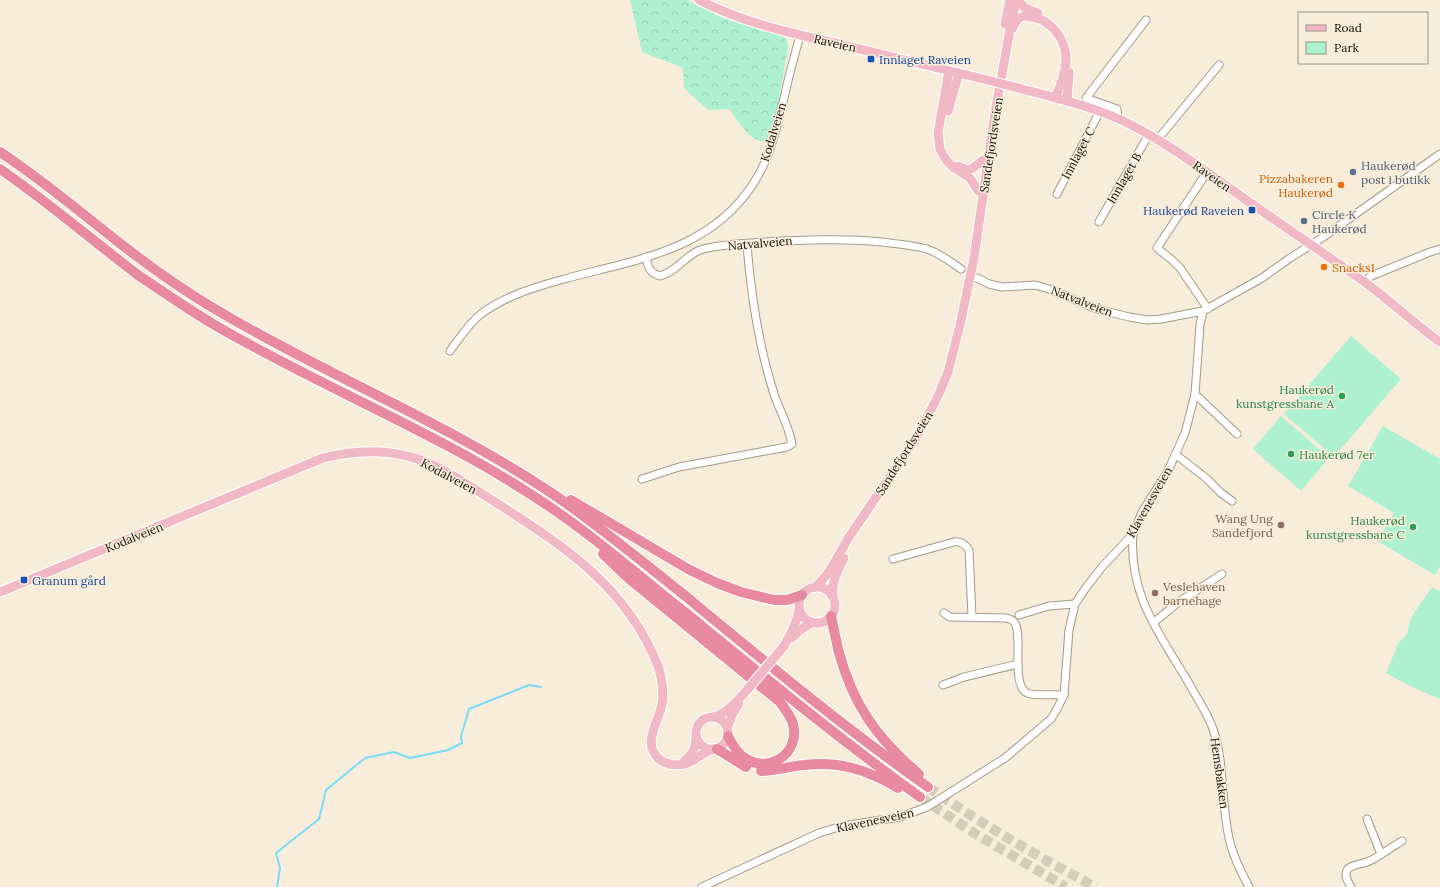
<svg xmlns="http://www.w3.org/2000/svg" width="1440" height="887" viewBox="0 0 1440 887" font-family="Lora,serif">
<style>
.green{fill:#adf1d0}
.forest{fill:url(#forest-crowns)}
.lines{fill:none;stroke-linecap:round;stroke-linejoin:round}
.stream{stroke:#78dcf8;stroke-width:2}
.highway-tunnel{stroke:#d6ccba;stroke-width:10;stroke-dasharray:10 5;stroke-linecap:butt}
.minor-casing{stroke:#a49a88;stroke-width:9}
.major-casing{stroke:#fff;stroke-width:11}
.highway-casing{stroke:#fff;stroke-width:12}
.minor{stroke:#fff;stroke-width:7}
.major{stroke:#f1b9c6;stroke-width:9}
.highway{stroke:#e88aa0;stroke-width:10}
.major-bridge-casing{stroke:#fff;stroke-width:11;stroke-linecap:butt}
.major-bridge{stroke:#f1b9c6;stroke-width:9}
.transit-dot{fill:#1a4fb4;stroke:#f8edda;stroke-width:1.5}
.service-dot{fill:#5c6f8a;stroke:#f8edda;stroke-width:1.5}
.food-dot{fill:#e8710a;stroke:#f8edda;stroke-width:1.5}
.leisure-dot{fill:#2e9e5b;stroke:#f8edda;stroke-width:1.5}
.education-dot{fill:#8d6e63;stroke:#f8edda;stroke-width:1.5}
.labels{text-anchor:middle;dominant-baseline:central;stroke-width:3;stroke-linejoin:round;paint-order:stroke}
.street-label{font-size:12px;fill:#120e08;stroke:#f8edda}
.transit-label{font-size:12px;fill:#164399;stroke:#f8edda;text-anchor:start}
.service-label{font-size:12px;fill:#4e5e75;stroke:#f8edda;text-anchor:start}
.food-label{font-size:12px;fill:#c56008;stroke:#f8edda;text-anchor:end}
.leisure-label{font-size:12px;fill:#27864d;stroke:#f8edda;text-anchor:end}
.education-label{font-size:12px;fill:#785e54;stroke:#f8edda;text-anchor:end}
</style>
<defs>
<pattern id="forest-crowns" width="20" height="18" patternUnits="userSpaceOnUse"><rect width="20" height="18" fill="#adf1d0"/><path d="M2 6a3 3 0 1 1 6 0M12 15a3 3 0 1 1 6 0" fill="none" stroke="#94cdb1"/></pattern>
</defs>
<rect width="100%" height="100%" fill="#f8edda"/>
<!-- green -->
<g class="green">
<polygon points="1351,336 1401,379 1334,457 1284,414"/>
<polygon points="1281,416 1329,458 1301,491 1253,449"/>
<polygon points="1383,426 1440,459 1440,566 1435,575 1377,541 1394,513 1348,486"/>
<polygon points="1432,587 1440,591 1440,699 1412,687 1386,673 1399,642 1407,634 1409,624 1412,616"/>
</g>
<!-- forest -->
<path class="forest" d="M630,0H687L723,18L784,37L787,41L788,48L778,103L770,137L767,142C749,142 739,122 729,109L708,110L684,88L683,68L642,52Z"/>
<g class="lines">
<!-- stream -->
<polyline class="stream" points="277,887 280,868 276,853 319,819 326,790 365,758 394,752 410,758 448,750 462,743 461,736 469,709 529,685 541,687"/>
<!-- highway-tunnel -->
<g class="highway-tunnel">
<path d="M928,787C982,824 1038,857 1096,887"/>
<polyline points="920,797 974,833 1066,887"/>
</g>
<defs>
<g id="minor">
<polyline points="1118,119 1117,109 1086,98 1146,20"/>
<polyline points="1158,139 1219,65"/>
<polyline points="1207,172 1157,248 1172,260 1180,268 1208,309"/>
<polyline points="1057,194 1100,111"/>
<polyline points="1099,222 1149,134"/>
<path d="M646,257C648,268 650,273 660,276C676,272 685,256 700,250C720,244 743,244 764,242C803,240 842,238 882,242C897,244 912,245 927,249C939,253 950,261 961,269"/>
<polyline points="977,278 989,284 1002,287 1035,285 1049,289 1097,309 1129,317 1148,320 1161,319 1203,311 1262,278 1290,258 1322,238 1440,154"/>
<polyline points="1364,282 1371,276 1430,252 1440,249"/>
<path d="M450,351C459,339 468,324 481,314C505,296 535,287 564,279C634,260 710,251 753,184C771,157 777,125 785,94C789,74 795,55 800,35"/>
<polyline points="1195,394 1237,434"/>
<polyline points="1175,454 1206,478 1221,493 1232,501"/>
<path d="M642,479L679,467L787,447L792,444C789,427 781,413 775,397C759,348 751,296 747,244"/>
<path d="M1133,534C1128,600 1165,640 1195,694C1202,706 1209,717 1213,729C1226,767 1220,808 1231,846C1235,860 1242,874 1249,887"/>
<path d="M893,559L954,542C961,541 965,544 969,550L972,617"/>
<path d="M944,613L950,617L1006,618C1009,619 1012,619 1014,622C1024,633 1010,684 1027,693C1032,696 1055,694 1064,695"/>
<polyline points="1019,615 1049,606 1075,604"/>
<polyline points="1153,623 1180,601 1222,574"/>
<polyline points="943,685 964,677 1018,664"/>
<polyline points="1367,819 1381,854"/>
<polyline points="702,887 819,833 842,826 900,817 927,807 1005,758 1051,719 1057,709 1064,695 1069,630 1075,604 1085,589 1102,567 1133,534 1142,512 1167,473 1185,433 1195,394 1200,325 1203,311"/>
<path d="M1351,887C1348,882 1344,876 1347,870C1350,865 1362,864 1367,862C1378,858 1391,847 1402,841"/>
</g>
<g id="major">
<path d="M699,0C745,24 797,34 847,46C890,56 932,67 975,77"/>
<path d="M1019,0C1022,9 1030,10 1038,13"/>
<polyline points="1005,24 1010,0"/>
<path d="M1012,29C1014,25 1016,21 1019,18C1023,16 1027,16 1031,17C1050,19 1064,37 1066,56C1067,70 1061,85 1055,98"/>
<polyline points="949,71 938,133 940,149 946,160 953,167 970,178 978,191"/>
<path d="M1018,88C1052,97 1087,105 1119,119C1164,140 1202,169 1242,197C1283,226 1325,254 1366,283C1392,302 1414,324 1440,342"/>
<polyline points="1067,101 1069,72"/>
<polyline points="948,111 959,73"/>
<polyline points="958,166 967,170 973,168 983,160"/>
<circle cx="817" cy="605" r="18"/>
<polyline points="816,587 829,572 849,537 915,440 939,394 948,372 960,325 974,258 995,113 1009,35 1016,0"/>
<path d="M0,592L323,458C351,451 379,449 407,456C438,463 466,484 492,500C562,545 626,585 658,666C662,678 664,691 662,704C659,722 642,742 658,758C666,766 682,767 692,761C699,757 704,752 712,750"/>
<path d="M832,596C832,581 838,570 844,558"/>
<polyline points="792,638 799,631 812,622"/>
<path d="M784,646C791,633 797,623 799,609"/>
<circle cx="712" cy="733" r="16"/>
<path d="M714,717C729,712 738,700 748,689"/>
<polyline points="727,728 733,713 739,704"/>
<path d="M684,761C693,753 696,748 696,736"/>
</g>
<g id="highway">
<path d="M0,152C41,179 79,211 117,241C149,266 181,289 215,309C325,375 446,422 553,494C598,525 640,560 683,594C763,660 843,727 928,787"/>
<path d="M0,169C48,202 92,240 138,275C163,292 188,309 213,324C322,388 440,433 544,503C594,536 639,576 686,613C763,676 839,739 920,797"/>
<polyline points="571,500 688,569 717,583 741,592 774,600 787,600 802,595"/>
<path d="M603,554L628,578L780,702C785,709 791,716 793,724C801,754 767,776 742,756C736,751 732,744 728,736"/>
<path d="M831,616C833,627 836,638 838,649C852,703 876,738 919,774"/>
<polyline points="717,749 746,767"/>
<path d="M761,771C776,771 790,766 804,765C840,761 868,770 898,788"/>
</g>
</defs>
<!-- minor casing -->
<use href="#minor" class="minor-casing"/>
<!-- major casing -->
<use href="#major" class="major-casing"/>
<!-- highway casing -->
<use href="#highway" class="highway-casing"/>
<!-- minor -->
<use href="#minor" class="minor"/>
<!-- major -->
<use href="#major" class="major"/>
<!-- highway -->
<use href="#highway" class="highway"/>
<defs>
<g id="major-bridge">
<polyline points="975,77 1018,88"/>
<polyline points="748,689 784,646"/>
</g>
</defs>
<!-- major-bridge casing -->
<use href="#major-bridge" class="major-bridge-casing"/>
<!-- major-bridge -->
<use href="#major-bridge" class="major-bridge"/>
</g>
<!-- markers -->
<g class="transit-dot">
<rect x="867" y="55" width="8" height="8" rx="2"/>
<rect x="1248" y="206" width="8" height="8" rx="2"/>
<rect x="20" y="576" width="8" height="8" rx="2"/>
</g>
<g class="service-dot">
<circle cx="1353" cy="172" r="4"/>
<circle cx="1304" cy="221" r="4"/>
</g>
<g class="food-dot">
<circle cx="1341" cy="185" r="4"/>
<circle cx="1324" cy="267" r="4"/>
</g>
<g class="leisure-dot">
<circle cx="1342" cy="396" r="4"/>
<circle cx="1291" cy="454" r="4"/>
<circle cx="1413" cy="527" r="4"/>
</g>
<g class="education-dot">
<circle cx="1281" cy="525" r="4"/>
<circle cx="1155" cy="593" r="4"/>
</g>
<g class="labels">
<!-- street labels -->
<g class="street-label">
<text transform="translate(835 43) rotate(13)">Raveien</text>
<text transform="translate(773 132) rotate(-73)">Kodalveien</text>
<text transform="translate(991 145) rotate(-81)">Sandefjordsveien</text>
<text transform="translate(1078 153) rotate(-62)">Innlaget C</text>
<text transform="translate(1212 176) rotate(35)">Raveien</text>
<text transform="translate(1124 178) rotate(-60)">Innlaget B</text>
<text transform="translate(760 243) rotate(-5)">Natvalveien</text>
<text transform="translate(1082 301) rotate(21)">Natvalveien</text>
<text transform="translate(904 453) rotate(-58)">Sandefjordsveien</text>
<text transform="translate(449 476) rotate(28)">Kodalveien</text>
<text transform="translate(1149 502) rotate(-60)">Klavenesveien</text>
<text transform="translate(134 537) rotate(-22)">Kodalveien</text>
<text transform="translate(1220 773) rotate(82)">Hemsbakken</text>
<text transform="translate(875 820) rotate(-12)">Klavenesveien</text>
</g>
<!-- transit labels -->
<g class="transit-label">
<text x="879" y="59">Innlaget Raveien</text>
<text x="1244" y="210" text-anchor="end">Haukerød Raveien</text>
<text x="32" y="580">Granum gård</text>
</g>
<!-- service labels -->
<g class="service-label">
<text x="1361" y="165">Haukerød<tspan x="1361" dy="14">post i butikk</tspan></text>
<text x="1312" y="214">Circle K<tspan x="1312" dy="14">Haukerød</tspan></text>
</g>
<!-- food labels -->
<g class="food-label">
<text x="1333" y="178">Pizzabakeren<tspan x="1333" dy="14">Haukerød</tspan></text>
<text x="1332" y="267" text-anchor="start">Snacks1</text>
</g>
<!-- leisure labels -->
<g class="leisure-label">
<text x="1334" y="389">Haukerød<tspan x="1334" dy="14">kunstgressbane A</tspan></text>
<text x="1299" y="454" text-anchor="start">Haukerød 7er</text>
<text x="1405" y="520">Haukerød<tspan x="1405" dy="14">kunstgressbane C</tspan></text>
</g>
<!-- education labels -->
<g class="education-label">
<text x="1273" y="518">Wang Ung<tspan x="1273" dy="14">Sandefjord</tspan></text>
<text x="1163" y="586" text-anchor="start">Veslehaven<tspan x="1163" dy="14">barnehage</tspan></text>
</g>
</g>
<!-- legend -->
<rect x="1298" y="12" width="130" height="52" fill="#f8edda" stroke="#9c9486"/>
<rect x="1306" y="25" width="20" height="6" fill="#f1b9c6" stroke="#9c9486"/>
<text x="1334" y="32" font-size="12" fill="#120e08">Road</text>
<rect x="1306" y="42" width="20" height="12" fill="#adf1d0" stroke="#9c9486"/>
<text x="1334" y="52" font-size="12" fill="#120e08">Park</text>
</svg>
